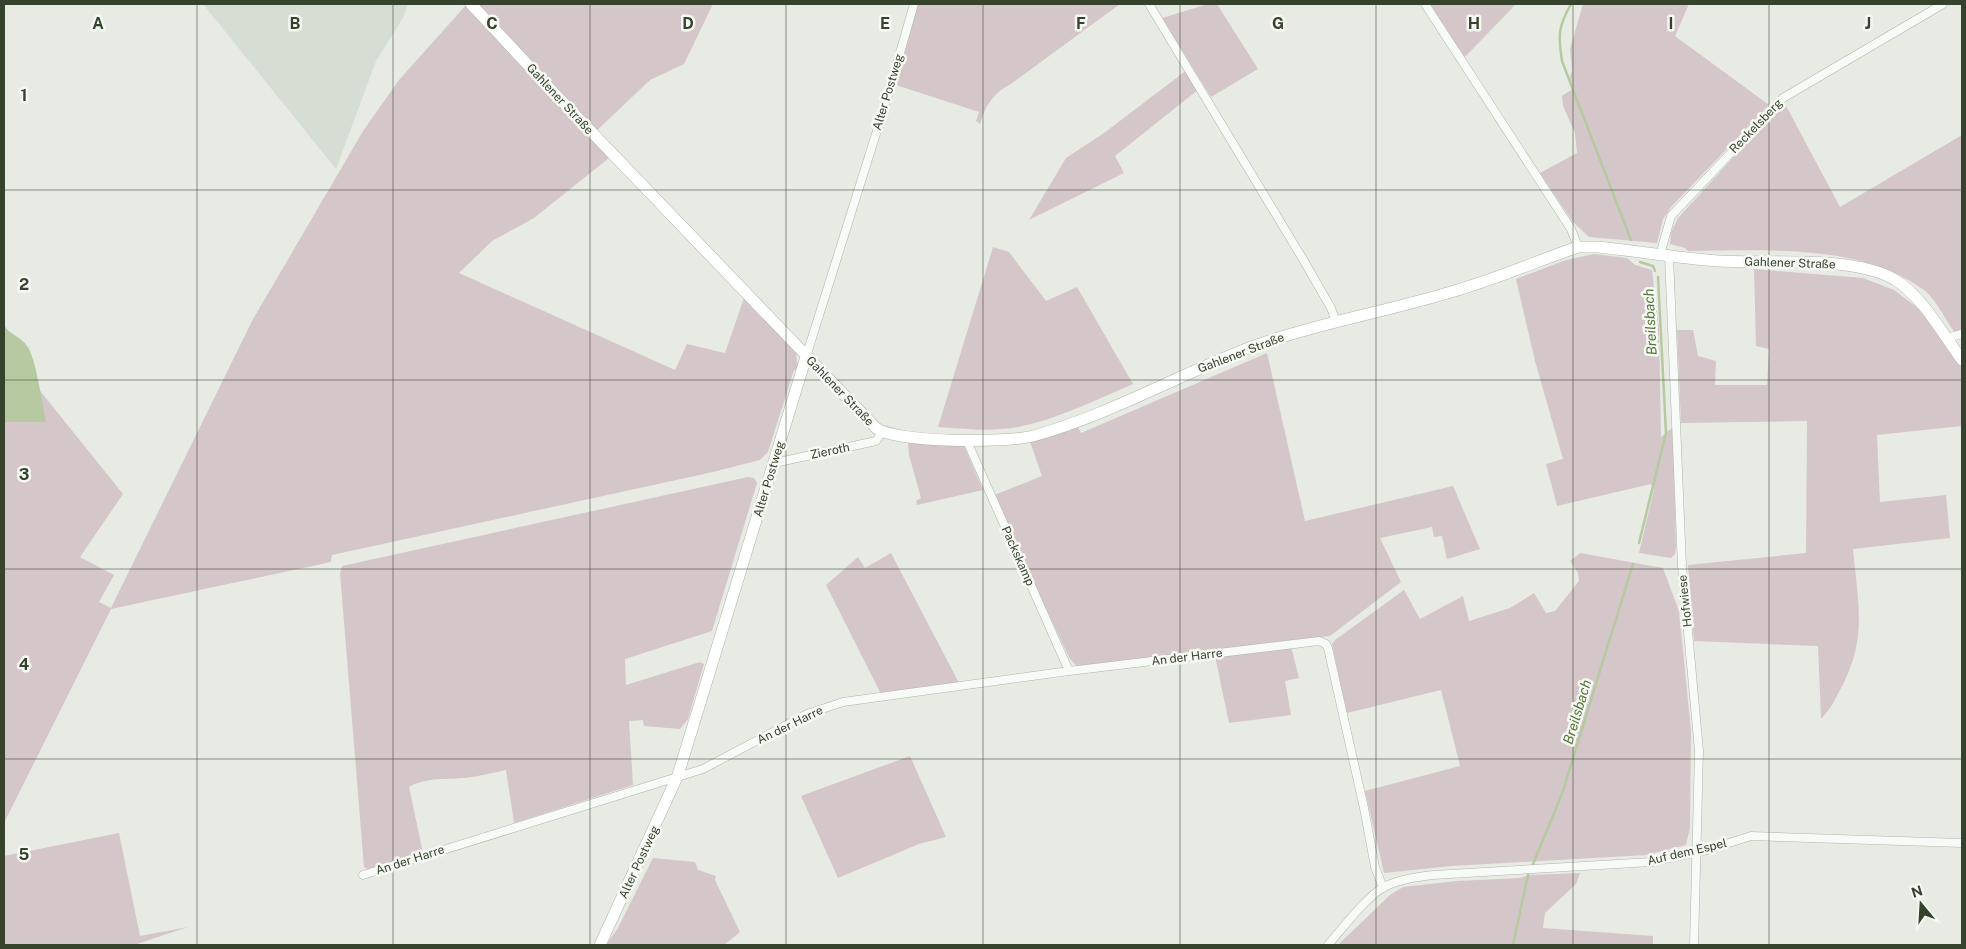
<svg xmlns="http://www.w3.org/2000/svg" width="1966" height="949" viewBox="0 0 1966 949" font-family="'Public Sans',sans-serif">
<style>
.built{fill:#d6ddd2}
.green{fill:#d5c6ca}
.water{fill:#b6c9a1}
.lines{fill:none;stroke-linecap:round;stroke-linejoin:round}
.stream{stroke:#b6c9a1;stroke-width:2.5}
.street-casing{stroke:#aeb5a9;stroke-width:9}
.secondary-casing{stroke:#aeb5a9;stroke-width:12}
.street{stroke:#f8faf7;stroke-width:8}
.secondary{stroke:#fff;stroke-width:11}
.grid{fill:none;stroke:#35432c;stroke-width:1;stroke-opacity:0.55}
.labels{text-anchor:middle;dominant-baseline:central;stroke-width:5;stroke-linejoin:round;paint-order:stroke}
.street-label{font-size:12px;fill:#35432c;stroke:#f6f8f4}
.water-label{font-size:14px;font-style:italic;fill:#557538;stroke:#f6f8f4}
.grid-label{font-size:16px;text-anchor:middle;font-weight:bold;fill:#35432c;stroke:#f6f8f4;stroke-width:5;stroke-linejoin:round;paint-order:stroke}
</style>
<rect width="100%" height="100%" fill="#e7ebe4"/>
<!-- built -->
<polygon class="built" points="203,4 408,4 403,18 376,61 336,169"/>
<!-- green -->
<g class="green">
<polygon points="467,4 713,4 684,64 650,80 590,137 609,158 534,218 492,241 459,273 675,370 687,344 725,353 744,298 796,353 798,369 794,370 768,452 760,460 713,472 332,555 331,562 111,609 4,823 4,346 123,494 80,557 114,575 99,602 111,608 252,321 363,131 399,80"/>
<path d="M918,4H1120L1011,84C993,93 986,105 980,124L976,121L979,112L896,85Z"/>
<polygon points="1208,4 1217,4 1258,69 1211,97 1162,18"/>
<polygon points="1428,4 1516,4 1465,57"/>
<polygon points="1583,4 1689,4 1675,36 1769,105 1672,206 1663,219 1657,243 1589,237 1573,222 1540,173 1577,153 1575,133 1563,106 1562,96 1574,88 1570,77 1572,71 1570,49"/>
<polygon points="1187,70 1199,89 1115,156 1124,173 1029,220 1066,158 1104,133"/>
<path d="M1784,102L1840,207L1962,135V333H1955C1947,322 1935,298 1924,290C1857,242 1766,251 1688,251L1685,248L1670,244L1671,233L1678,218Z"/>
<path d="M993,247L1009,252L1046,301L1077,287L1133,384C1096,400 1058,419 1018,427C992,432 965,429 938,427Z"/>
<polygon points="1594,254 1627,258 1635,265 1652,270 1659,328 1661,437 1673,427 1676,547 1675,554 1671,558 1639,553 1654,489 1651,484 1557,506 1546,464 1563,459 1535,361 1516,279 1566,260"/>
<path d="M1754,269L1863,278L1894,290L1919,309L1962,367V426L1877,435L1880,502L1946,495L1950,538L1853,549C1858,604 1868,639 1840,690C1834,701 1830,710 1821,719L1818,646L1694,641L1688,565L1806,553L1807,421L1681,423L1677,330H1693L1698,356L1716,361L1715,385H1767L1769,349L1756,346Z"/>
<polygon points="1267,353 1305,521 1453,486 1480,549 1447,559 1442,536 1434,537 1432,527 1380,538 1401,582 1330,636 1078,667 1070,659 992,496 1042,476 1030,442 1077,425 1081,433"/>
<polygon points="908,442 964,446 983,490 917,505 916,501 921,498 909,455"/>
<path d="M748,477L754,478L757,483L712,631L625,659L626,685L700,662L704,664L688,719L680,729L644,726L643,720L629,721L633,785L514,823L506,770C492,773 477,777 463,778C443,780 427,777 409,787L423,853L367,869L364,867L340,573L342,566Z"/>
<polygon points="891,553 959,683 881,694 826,585 858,557 865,568"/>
<polygon points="1580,553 1663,568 1679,611 1691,731 1690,828 1686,845 1646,855 1452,866 1384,873 1365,791 1460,766 1441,690 1347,713 1332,644 1335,640 1404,590 1420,619 1463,596 1469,621 1510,608 1534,593 1546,613 1555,611 1579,581 1578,573 1570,561"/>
<polygon points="1291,646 1299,678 1285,681 1291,715 1229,723 1215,656"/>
<polygon points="910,756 946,837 919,844 838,878 801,796"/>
<polygon points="119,833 140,936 188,927 134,945 4,945 4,856"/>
<polygon points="653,858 695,862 698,870 716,876 715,880 740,932 724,945 606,945 618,928"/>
<polygon points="1580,873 1576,884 1545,913 1543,928 1653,936 1653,945 1338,945 1390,895 1403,887 1457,881 1519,878 1530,875"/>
</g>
<!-- water -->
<path class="water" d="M4,325C9,335 22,336 29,349C37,366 42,402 46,422H4Z"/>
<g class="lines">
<!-- stream -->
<g class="stream">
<path d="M1571,4C1558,27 1558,35 1562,61L1631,240"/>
<polyline points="1640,262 1653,266 1655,271"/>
<polyline points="1639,543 1666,433 1658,277"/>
<polyline points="1533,864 1562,794 1633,564"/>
<polyline points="1513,945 1528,875"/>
</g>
<defs>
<g id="street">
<polyline points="1149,4 1304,261 1331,308 1336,322"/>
<polyline points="1425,4 1571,229 1578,247"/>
<polyline points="1660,255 1671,216 1783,98 1943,4"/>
<polyline points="1669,256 1682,566 1699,751 1694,945"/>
<polyline points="1946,338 1962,334"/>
<polyline points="806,357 885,105 914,4"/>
<polyline points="967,441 1069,671"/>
<polyline points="774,463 876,441 882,432"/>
<polyline points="363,875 703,769 807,714 843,702 1069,671 1319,641 1326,644 1328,648 1364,808 1375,867 1383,888"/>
<path d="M1328,945C1342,929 1366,897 1384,887C1400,879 1416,877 1433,875L1651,862L1707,850L1751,836L1962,843"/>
</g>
<g id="secondary">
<path d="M471,4L555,94L876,428C897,443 1006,443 1033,436C1110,415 1181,373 1257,345C1324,321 1396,310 1464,288C1503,276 1540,260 1578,247H1598C1638,251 1678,258 1718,261C1767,264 1852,255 1894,279C1923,297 1942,333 1962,360"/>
<polyline points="600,945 678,775 806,357"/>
</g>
</defs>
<!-- street casing -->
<use href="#street" class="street-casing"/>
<!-- secondary casing -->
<use href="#secondary" class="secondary-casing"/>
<!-- street -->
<use href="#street" class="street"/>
<!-- secondary -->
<use href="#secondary" class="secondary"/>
</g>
<!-- grid -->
<path class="grid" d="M197,4V945M393,4V945M590,4V945M786,4V945M983,4V945M1180,4V945M1376,4V945M1573,4V945M1769,4V945M4,190H1962M4,380H1962M4,569H1962M4,759H1962"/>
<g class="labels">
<!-- street labels -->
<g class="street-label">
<text transform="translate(888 92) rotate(-73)">Alter Postweg</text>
<text transform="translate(560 99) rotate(47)">Gahlener Straße</text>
<text transform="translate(1756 126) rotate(-46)">Reckelsberg</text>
<text transform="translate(1790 263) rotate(2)">Gahlener Straße</text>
<text transform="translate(1241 353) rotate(-21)">Gahlener Straße</text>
<text transform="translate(840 391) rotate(46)">Gahlener Straße</text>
<text transform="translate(830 451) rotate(-12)">Zieroth</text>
<text transform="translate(769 479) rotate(-73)">Alter Postweg</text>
<text transform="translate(1018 556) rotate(66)">Packskamp</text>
<text transform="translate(1685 601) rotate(-96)">Hofwiese</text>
<text transform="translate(1187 657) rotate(-7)">An der Harre</text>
<text transform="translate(790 725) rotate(-26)">An der Harre</text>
<text transform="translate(1687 852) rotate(-13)">Auf dem Espel</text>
<text transform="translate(410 860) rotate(-18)">An der Harre</text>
<text transform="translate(639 862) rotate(-65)">Alter Postweg</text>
</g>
<!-- water labels -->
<g class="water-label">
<text transform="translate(1650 322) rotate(-93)">Breilsbach</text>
<text transform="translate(1577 712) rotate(-73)">Breilsbach</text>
</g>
</g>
<g class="grid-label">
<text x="98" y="29">A</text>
<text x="295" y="29">B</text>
<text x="492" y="29">C</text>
<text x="688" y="29">D</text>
<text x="885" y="29">E</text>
<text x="1081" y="29">F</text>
<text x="1278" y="29">G</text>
<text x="1474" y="29">H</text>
<text x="1671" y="29">I</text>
<text x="1868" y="29">J</text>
<text x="24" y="101">1</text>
<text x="24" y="290">2</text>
<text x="24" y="480">3</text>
<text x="24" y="670">4</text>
<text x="24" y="860">5</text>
</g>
<!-- border -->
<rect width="1966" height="949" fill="none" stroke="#35432c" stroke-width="10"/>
<!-- north arrow -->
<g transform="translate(1921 904) rotate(342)" stroke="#f6f8f4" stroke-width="4" paint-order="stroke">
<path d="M0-4L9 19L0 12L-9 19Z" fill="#35432c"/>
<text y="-8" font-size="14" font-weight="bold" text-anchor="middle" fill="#35432c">N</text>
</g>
</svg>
